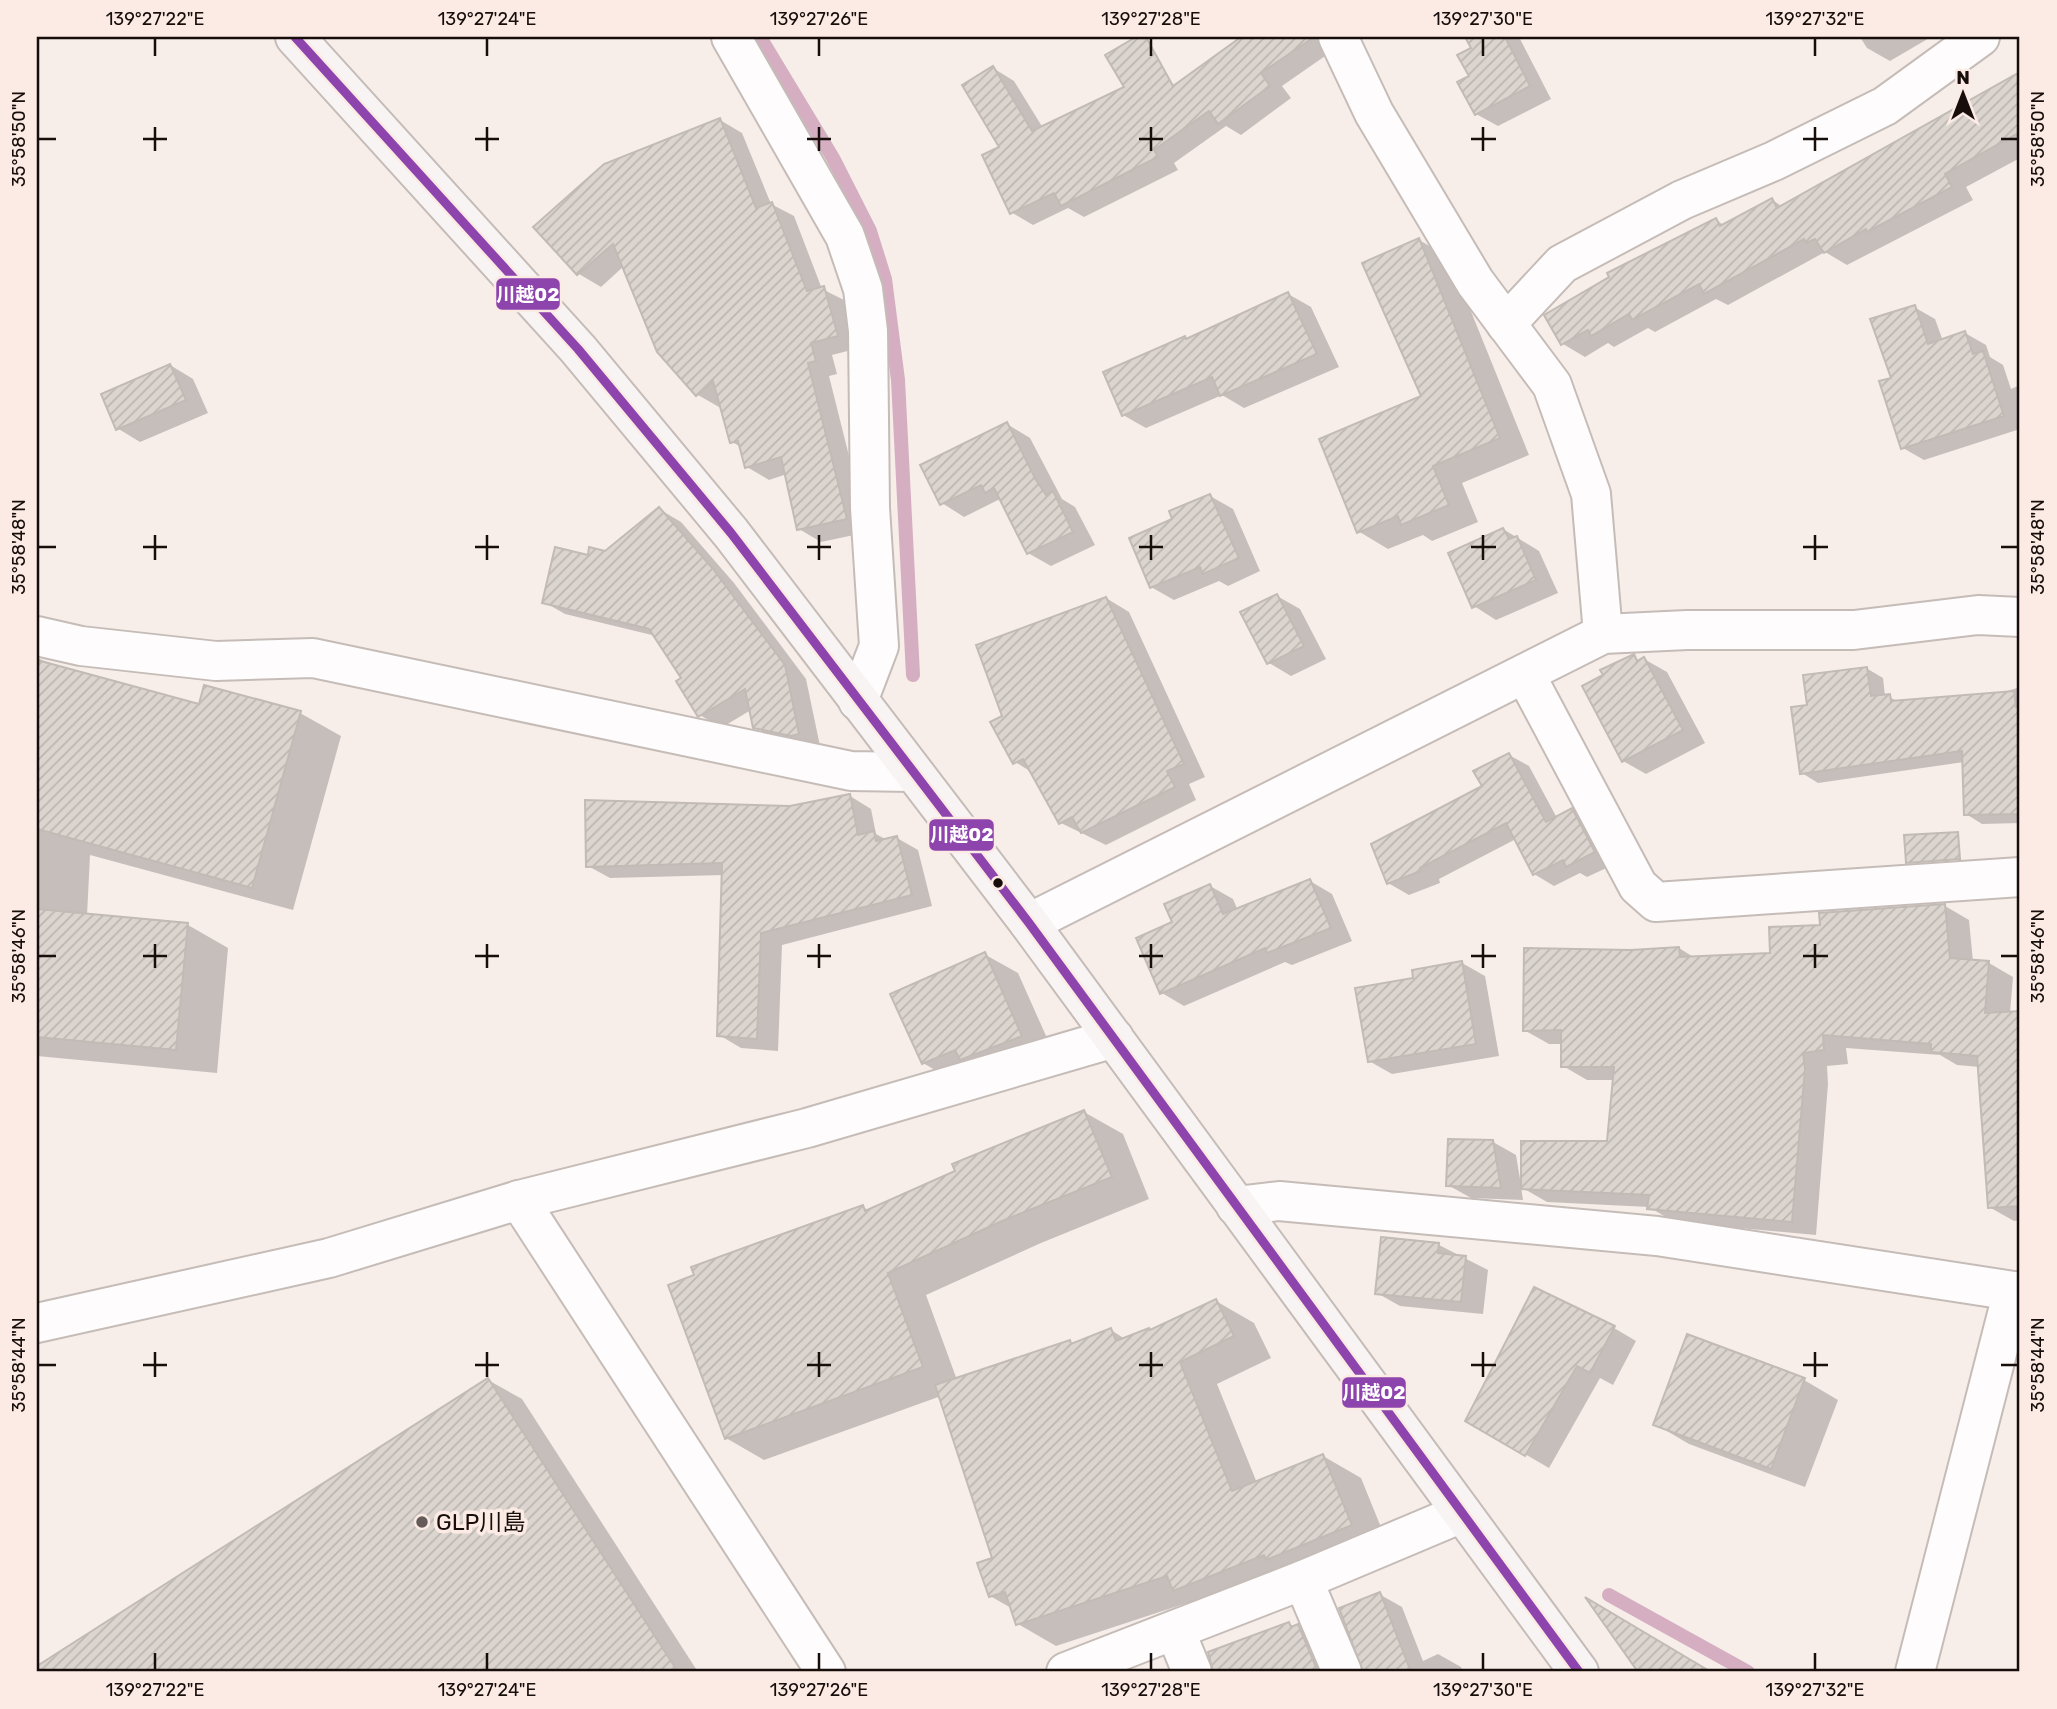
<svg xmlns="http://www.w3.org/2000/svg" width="2057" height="1709" viewBox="0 0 2057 1709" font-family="Rubik,'Noto Sans JP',sans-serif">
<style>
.shadow{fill:#0003}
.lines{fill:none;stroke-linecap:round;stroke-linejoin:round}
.stream{stroke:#d5aec1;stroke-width:14}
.building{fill:url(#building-hatch);stroke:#c1bab5;stroke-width:2}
.street-casing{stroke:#c5bcb8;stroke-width:42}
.secondary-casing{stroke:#c5bcb8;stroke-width:42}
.street{stroke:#fefcfc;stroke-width:38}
.secondary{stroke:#f9f4f4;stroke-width:38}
.bus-1-casing{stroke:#fcebe5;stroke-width:14}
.bus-1{stroke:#8e44ad;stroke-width:9}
.ticks{fill:none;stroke:#170e0b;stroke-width:2.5}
.bus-dot{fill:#170e0b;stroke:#fcebe5;stroke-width:2.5}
.poi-dot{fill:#655c59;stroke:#fcebe5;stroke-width:2.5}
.labels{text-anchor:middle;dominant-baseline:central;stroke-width:7;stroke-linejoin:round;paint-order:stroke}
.poi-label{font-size:23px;fill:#170e0b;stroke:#fcebe5;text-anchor:start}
.line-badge{stroke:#fcebe5;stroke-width:2.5}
.badge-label{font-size:19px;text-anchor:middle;font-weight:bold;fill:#fff}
.neatline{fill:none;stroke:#170e0b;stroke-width:2.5}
.ticks-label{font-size:18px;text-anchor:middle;fill:#170e0b}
</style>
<defs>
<pattern id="building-hatch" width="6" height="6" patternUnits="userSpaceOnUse" patternTransform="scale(1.75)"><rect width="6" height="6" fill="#dcd5cf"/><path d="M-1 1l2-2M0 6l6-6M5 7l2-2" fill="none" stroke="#bcb6b0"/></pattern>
</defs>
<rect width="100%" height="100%" fill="#f7eeea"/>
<!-- shadow -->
<g class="shadow">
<polygon points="1249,37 1342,37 1338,47 1282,86 1291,98 1241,135 1226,126 1174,163 1178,170 1084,217 1068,208 1033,225 1011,212 993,68 1014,81 1043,128 1105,139"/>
<polygon points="1467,37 1519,37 1551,99 1498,126 1476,114 1471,77 1473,49"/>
<polygon points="1860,37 1931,37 1890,61 1867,48"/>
<polygon points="2020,74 2020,158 1966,187 1973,200 1847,265 1825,252 1728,305 1716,299 1655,332 1648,328 1614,347 1608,343 1585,357 1563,344 1716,220 1725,226 1772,200 1783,207"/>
<polygon points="720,120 742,133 771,204 794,216 822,289 846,301 859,348 832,355 837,374 829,376 868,532 821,542 799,529 787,474 769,480 747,467 741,447 732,442 722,405 719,407 698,395 624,266 601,287 579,274 536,227"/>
<polygon points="1419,240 1449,257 1529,455 1462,483 1478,522 1432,541 1423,535 1388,549 1358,531 1423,397"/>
<polygon points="1288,294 1311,307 1339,367 1244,408 1222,395 1146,428 1123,415 1185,338 1188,340"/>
<polygon points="1914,307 1935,319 1943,341 1965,333 1986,345 1990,357 2003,365 2011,389 2020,385 2020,429 1924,460 1903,448 1893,379"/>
<polygon points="170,365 193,379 208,413 140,442 117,428"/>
<polygon points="1007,424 1030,438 1062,499 1075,507 1095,545 1051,566 1028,553 1000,499 964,517 942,503"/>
<polygon points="1210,496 1233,509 1260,571 1228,586 1219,581 1174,600 1151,587 1175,520"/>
<polygon points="659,509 681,522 734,583 806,679 820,746 777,740 755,727 751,710 721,728 700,715 683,678 656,636 565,614 544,602 589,557 605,553"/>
<polygon points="1503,529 1539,551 1558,593 1496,620 1474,606"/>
<polygon points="1277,596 1300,609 1326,659 1291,676 1269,663"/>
<polygon points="1106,598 1129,612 1205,777 1189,784 1196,800 1106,845 1061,823 1033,773 1015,762 1004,716"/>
<polygon points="1631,657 1639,661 1644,659 1667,672 1705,743 1646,774 1623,761 1606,676"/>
<polygon points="37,658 72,672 200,706 300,713 341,736 293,910 90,855 87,916 188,925 228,948 217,1073 37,1056 37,793 134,797 135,785 37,761"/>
<polygon points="1866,668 1883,678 1885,696 1901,702 1998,694 2020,687 2020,823 1982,824 1966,814 1964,762 1818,783 1802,773 1809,706"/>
<polygon points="1509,755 1529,766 1557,818 1572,810 1592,822 1615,864 1587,877 1580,873 1554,886 1534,874 1516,839 1439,879 1440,883 1409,895 1388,883 1484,786"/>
<polygon points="850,796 871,809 876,834 887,840 897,838 918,850 932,906 782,945 778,1051 741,1048 719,1035 724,875 610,878 588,866 790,808"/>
<polygon points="1310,881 1332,894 1352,941 1292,965 1285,962 1184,1006 1162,993 1175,923 1210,886 1233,899 1238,911"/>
<polygon points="1945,906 1969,920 1973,962 1989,963 2013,977 2010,1013 2020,1013 2020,1220 2014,1221 1989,1207 1980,1067 1957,1065 1940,1055 1846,1048 1848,1064 1827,1066 1828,1084 1816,1235 1674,1222 1649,1207 1547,1202 1521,1187 1523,1200 1471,1198 1448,1185 1493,1142 1516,1155 1521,1185 1543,1140 1608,1142 1615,1080 1587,1080 1563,1066 1563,1044 1549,1044 1524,1030 1631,951 1679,948 1695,958 1771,954 1822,927"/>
<polygon points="984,954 1018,973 1055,1056 957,1083 923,1063"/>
<polygon points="1462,963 1485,976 1499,1056 1392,1074 1369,1061 1415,980"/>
<polygon points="1084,1112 1123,1134 1149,1199 1041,1243 926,1295 957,1380 1111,1330 1125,1339 1152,1331 1216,1301 1254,1323 1271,1358 1217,1384 1257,1483 1323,1456 1361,1478 1389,1547 1212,1612 1193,1601 1056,1646 1018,1624 1013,1609 990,1596 995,1559 941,1396 764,1460 726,1438 863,1207 870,1211"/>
<polygon points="1382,1239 1439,1245 1488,1270 1483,1314 1400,1306 1377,1293"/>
<polygon points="1614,1328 1636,1341 1613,1385 1600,1378 1549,1468 1468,1421"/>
<polygon points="1688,1337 1804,1380 1838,1400 1805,1487 1689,1444 1655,1424"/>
<polygon points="488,1380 522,1399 698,1672 37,1672 37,1668"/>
<polygon points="1379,1594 1402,1607 1423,1661 1438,1654 1461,1667 1463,1672 1365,1672 1341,1609"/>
<polygon points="1289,1624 1320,1639 1336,1672 1214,1672 1210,1653"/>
</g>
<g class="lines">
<!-- stream -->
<g class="stream">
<polyline points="760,37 833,158 870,231 885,279 898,380 913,675"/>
<polyline points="1609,1595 1748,1672"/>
</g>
</g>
<!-- building -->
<g class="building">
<polygon points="1136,37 1146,37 1173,86 1241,37 1314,37 1261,73 1270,86 1218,124 1209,111 1154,150 1158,157 1061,206 1054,193 1010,214 982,155 999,147 962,85 993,66 1032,131 1124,87 1105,55"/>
<polygon points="1465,37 1505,37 1530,86 1475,115 1457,82 1469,76 1457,55 1471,48"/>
<polygon points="2020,72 2020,132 1945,174 1952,187 1867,232 1866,229 1824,253 1815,239 1806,243 1804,239 1704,294 1699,284 1632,320 1629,314 1591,336 1588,330 1561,345 1544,315 1609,277 1607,273 1716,218 1720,226 1772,198 1777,208"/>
<polygon points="720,118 756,208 772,202 807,291 824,286 838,336 811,343 816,361 808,363 847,519 797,530 781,457 745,468 738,441 730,443 713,381 696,396 657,352 613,244 577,275 533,227 604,164"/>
<polygon points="1419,238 1500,438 1433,466 1449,505 1401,525 1398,516 1357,533 1319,439 1421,396 1362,263"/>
<polygon points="1288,292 1317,354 1220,396 1212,377 1122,416 1103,372 1185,336 1186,339"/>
<polygon points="1915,305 1928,344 1965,331 1973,354 1983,351 2004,416 1901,449 1879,381 1891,378 1870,319"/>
<polygon points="170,364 186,400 116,430 101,394"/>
<polygon points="1007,422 1036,480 1046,495 1053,491 1073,532 1027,554 994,488 985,493 981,485 940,505 920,465"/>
<polygon points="1210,494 1239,558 1203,574 1200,567 1150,588 1129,538 1172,519 1169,511"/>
<polygon points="659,507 713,569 785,665 799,734 791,736 753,728 745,689 698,717 676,681 681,678 649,629 542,603 555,547 588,555 589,547 605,551"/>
<polygon points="1503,528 1509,539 1517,536 1536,580 1472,608 1448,553"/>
<polygon points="1277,594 1304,646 1267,664 1240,612"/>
<polygon points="1106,597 1184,764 1167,771 1175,787 1081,833 1072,817 1059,824 1023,759 1013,764 990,722 1002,716 976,645"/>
<polygon points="1634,654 1637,661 1644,657 1683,730 1622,762 1582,686 1603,675 1600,670"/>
<polygon points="37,660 199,704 204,685 301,711 252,888 37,829"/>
<polygon points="1867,667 1871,696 1890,694 1891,701 2014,691 2016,707 2020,706 2020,814 1964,815 1962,751 1800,774 1791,707 1807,705 1803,675"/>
<polygon points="1509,753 1546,822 1572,808 1595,852 1566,867 1563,860 1533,875 1506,823 1420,868 1421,871 1387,884 1371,844 1482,786 1473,771"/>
<polygon points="850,794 858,835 874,831 876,841 897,836 912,895 761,933 757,1039 717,1036 722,863 586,867 585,800 790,806"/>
<polygon points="1958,832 1960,859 1906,863 1904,835"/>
<polygon points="1310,879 1331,928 1267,953 1265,948 1160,994 1136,938 1172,922 1164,904 1210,884 1223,914"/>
<polygon points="1945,904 1950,958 1989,961 1985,1013 2020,1011 2020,1206 1988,1208 1977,1056 1931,1052 1931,1044 1823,1035 1824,1050 1803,1053 1805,1069 1792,1222 1647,1209 1649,1195 1521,1189 1521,1141 1607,1141 1614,1067 1561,1067 1561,1030 1523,1031 1524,948 1631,950 1679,947 1680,957 1770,953 1769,927 1820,925 1819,913"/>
<polygon points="37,909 188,923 176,1050 37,1037"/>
<polygon points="985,952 1022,1036 960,1060 955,1050 922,1064 890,994"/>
<polygon points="1462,961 1476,1044 1368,1062 1355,988 1413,978 1412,970"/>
<polygon points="1084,1110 1112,1177 1002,1221 888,1273 923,1367 725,1439 668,1285 694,1275 691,1267 863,1205 865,1211 955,1171 952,1164"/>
<polygon points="1448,1139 1493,1140 1501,1188 1446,1186"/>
<polygon points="1381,1237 1439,1243 1438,1253 1466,1256 1461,1302 1375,1294"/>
<polygon points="1534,1287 1615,1326 1590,1373 1577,1366 1525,1456 1465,1421"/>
<polygon points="1216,1299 1234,1336 1180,1362 1232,1491 1323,1454 1352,1525 1266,1560 1264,1555 1173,1591 1167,1576 1016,1625 1005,1592 989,1597 977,1563 992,1558 935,1385 1070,1340 1071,1344 1111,1328 1116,1341 1149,1328 1150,1330"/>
<polygon points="1687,1334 1805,1378 1771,1469 1653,1425"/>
<polygon points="488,1378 678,1672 37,1672 37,1666"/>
<polygon points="1380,1592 1411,1672 1363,1672 1339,1608"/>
<polygon points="1585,1597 1711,1672 1638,1672"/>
<polygon points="1289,1622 1291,1627 1298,1624 1318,1672 1213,1672 1208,1652"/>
</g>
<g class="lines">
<defs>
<g id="street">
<polyline points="731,37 845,236 863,289 868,331 870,508 879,646 858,701"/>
<polyline points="1338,37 1374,113 1475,282 1552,385 1591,494 1603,634"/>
<polyline points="1506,324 1562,264 1682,200 1774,161 1885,106 1980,37"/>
<polyline points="37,636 81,646 216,661 313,658 851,771 912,772"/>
<polyline points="1525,674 1638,886 1656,902 2020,877"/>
<polyline points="1029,923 1603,634 1687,630 1854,630 1978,615 2020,617"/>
<polyline points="519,1200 826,1672"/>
<polyline points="1236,1206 1279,1201 1657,1236 2020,1292"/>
<polyline points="37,1323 329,1258 519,1200 807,1128 1114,1038"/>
<polyline points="1303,1580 1342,1672"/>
<polyline points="1175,1630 1192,1672"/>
<polyline points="1066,1672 1303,1580 1462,1513"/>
<polyline points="1915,1672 2013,1291"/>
</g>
<polyline id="secondary" points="295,37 578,349 731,533 1029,923 1579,1672"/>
</defs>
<!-- street casing -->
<use href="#street" class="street-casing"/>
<!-- secondary casing -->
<use href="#secondary" class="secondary-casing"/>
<!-- street -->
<use href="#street" class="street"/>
<!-- secondary -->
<use href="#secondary" class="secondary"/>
<defs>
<polyline id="bus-1" points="295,37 578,349 731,533 1029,923 1579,1672"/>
</defs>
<!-- bus-1 casing -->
<use href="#bus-1" class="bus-1-casing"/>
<!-- bus-1 -->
<use href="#bus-1" class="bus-1"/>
</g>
<!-- ticks -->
<path class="ticks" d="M155,38V56M487,38V56M819,38V56M1151,38V56M1483,38V56M1815,38V56M155,127V151M487,127V151M819,127V151M1151,127V151M1483,127V151M1815,127V151M38,139H56M143,139H167M475,139H499M807,139H831M1139,139H1163M1471,139H1496M1803,139H1828M2001,139H2018M155,535V560M487,535V560M819,535V560M1151,535V560M1483,535V560M1815,535V560M38,547H56M143,547H167M475,547H499M807,547H831M1139,547H1163M1471,547H1496M1803,547H1828M2001,547H2018M155,944V968M487,944V968M819,944V968M1151,944V968M1483,944V968M1815,944V968M38,956H56M143,956H167M475,956H499M807,956H831M1139,956H1163M1471,956H1496M1803,956H1828M2001,956H2018M155,1352V1377M487,1352V1377M819,1352V1377M1151,1352V1377M1483,1352V1377M1815,1352V1377M38,1365H56M143,1365H167M475,1365H499M807,1365H831M1139,1365H1163M1471,1365H1496M1803,1365H1828M2001,1365H2018M155,1653V1670M487,1653V1670M819,1653V1670M1151,1653V1670M1483,1653V1670M1815,1653V1670"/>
<!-- markers -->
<circle class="bus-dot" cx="998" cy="883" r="6"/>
<circle class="poi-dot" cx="422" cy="1522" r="7"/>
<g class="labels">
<!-- poi labels -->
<g class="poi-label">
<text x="436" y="1522">GLP川島</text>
</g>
</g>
<g class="line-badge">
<rect x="495" y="277" width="66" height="34" rx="7" fill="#8e44ad"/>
<rect x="928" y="818" width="67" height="34" rx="7" fill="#8e44ad"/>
<rect x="1341" y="1376" width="66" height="33" rx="7" fill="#8e44ad"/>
</g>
<g class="badge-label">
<text x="528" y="301">川越02</text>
<text x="962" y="841">川越02</text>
<text x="1374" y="1399">川越02</text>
</g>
<!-- border -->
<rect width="2057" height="1709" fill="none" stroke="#fcebe5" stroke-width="77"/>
<!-- north arrow -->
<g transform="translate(1963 94)" stroke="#fcebe5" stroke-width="5" paint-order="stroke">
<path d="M0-5L12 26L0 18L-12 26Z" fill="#170e0b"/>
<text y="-10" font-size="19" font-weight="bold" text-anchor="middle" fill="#170e0b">N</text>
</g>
<rect x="38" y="38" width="1980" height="1632" class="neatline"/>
<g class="ticks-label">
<text x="155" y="25">139°27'22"E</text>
<text x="487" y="25">139°27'24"E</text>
<text x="819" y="25">139°27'26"E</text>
<text x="1151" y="25">139°27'28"E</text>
<text x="1483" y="25">139°27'30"E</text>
<text x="1815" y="25">139°27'32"E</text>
<text transform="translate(19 139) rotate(-90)" y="6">35°58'50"N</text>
<text transform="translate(2038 139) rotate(-90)" y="6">35°58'50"N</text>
<text transform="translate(19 547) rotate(-90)" y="6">35°58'48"N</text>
<text transform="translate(2038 547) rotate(-90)" y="6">35°58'48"N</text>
<text transform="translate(19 956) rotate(-90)" y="6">35°58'46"N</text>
<text transform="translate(2038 956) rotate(-90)" y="6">35°58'46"N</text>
<text transform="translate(19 1365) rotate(-90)" y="6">35°58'44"N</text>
<text transform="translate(2038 1365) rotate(-90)" y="6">35°58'44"N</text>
<text x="155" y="1696">139°27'22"E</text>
<text x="487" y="1696">139°27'24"E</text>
<text x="819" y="1696">139°27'26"E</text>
<text x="1151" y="1696">139°27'28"E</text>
<text x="1483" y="1696">139°27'30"E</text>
<text x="1815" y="1696">139°27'32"E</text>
</g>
</svg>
